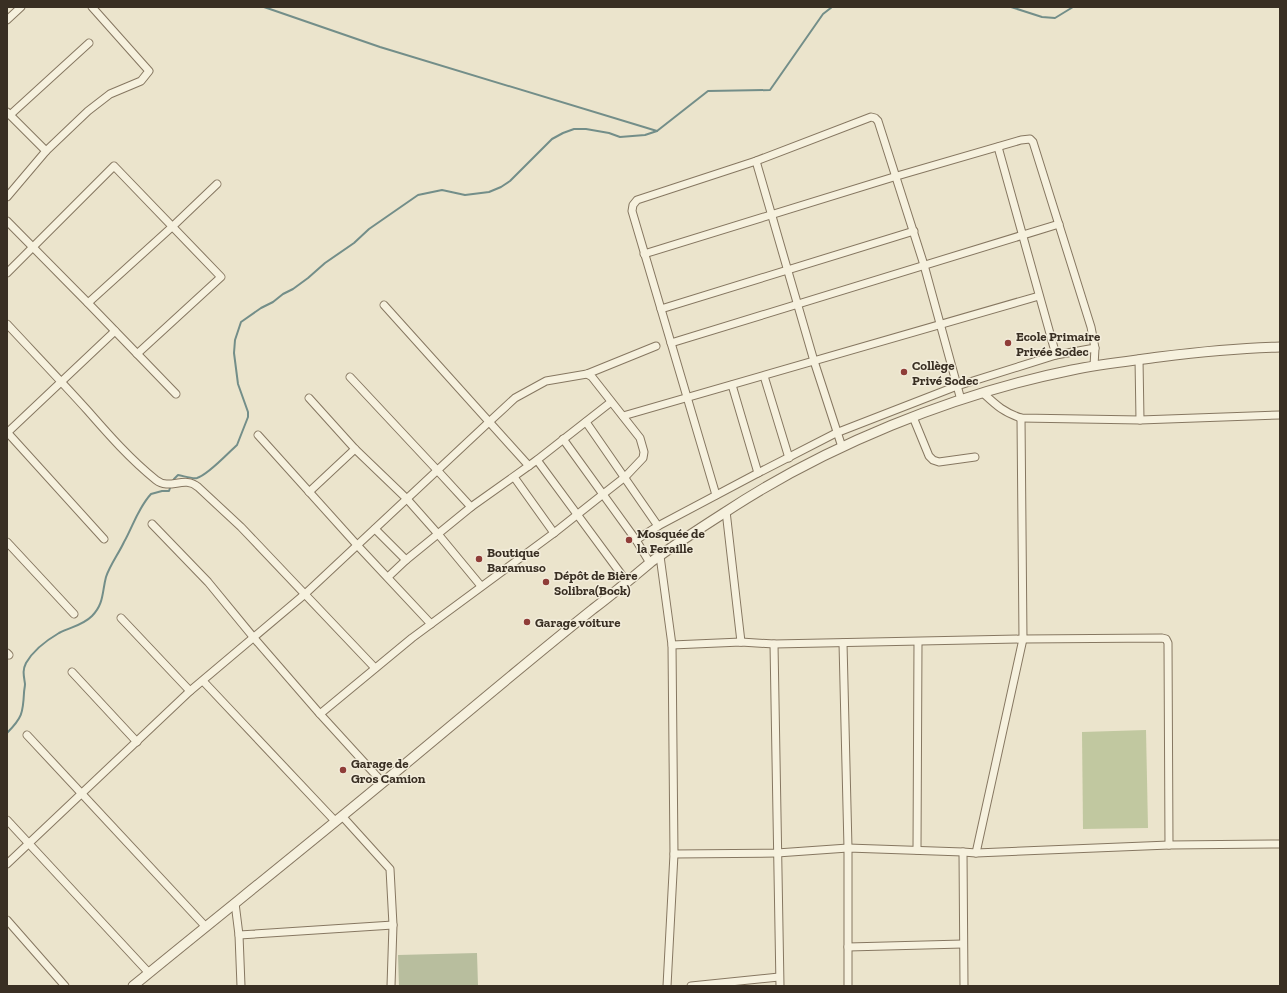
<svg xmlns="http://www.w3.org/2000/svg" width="1287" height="993" viewBox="0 0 1287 993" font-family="'Zilla Slab',serif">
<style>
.green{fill:#c1c8a0}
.cemetery{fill:#b8be9e}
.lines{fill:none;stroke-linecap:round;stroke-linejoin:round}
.stream{stroke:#738e89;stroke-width:2}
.minor-casing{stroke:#867761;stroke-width:9}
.tertiary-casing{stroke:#867761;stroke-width:11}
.minor{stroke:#f6f1de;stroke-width:7}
.tertiary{stroke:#f6f1de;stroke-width:9}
.poi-dot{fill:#8f3d38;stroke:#f3eddb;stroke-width:1.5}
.labels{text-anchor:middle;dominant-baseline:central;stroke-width:3;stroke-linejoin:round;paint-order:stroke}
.poi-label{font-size:13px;font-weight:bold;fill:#392f23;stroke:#f3eddb;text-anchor:start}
</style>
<rect width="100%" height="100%" fill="#ebe4cc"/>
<!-- green -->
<polygon class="green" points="1146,730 1148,828 1083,829 1082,732"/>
<!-- cemetery -->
<polygon class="cemetery" points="477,953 478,986 399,986 398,955"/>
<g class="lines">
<!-- stream -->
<g class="stream">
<polyline points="264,7 380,47 657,131 708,91 770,90 823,14 832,7"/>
<polyline points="1011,7 1042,17 1055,18 1073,7"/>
<path d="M173,481L174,479L178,475C184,476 192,479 197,478C208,475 228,453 237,445L248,417V412L238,384L234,353L235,340L241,322L261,308L273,302L283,294L293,289L308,278L325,263L354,243L369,229L418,195L442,190L465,195L489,192L501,187L510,181L552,139L563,133L574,129H586L609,133L620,137L645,135L657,131"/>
<path d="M7,733C22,718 23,713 24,693C24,690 25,687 25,684C24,676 22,671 26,663C33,651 47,640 59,633C70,627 82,626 92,616C104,604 102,592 106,577C110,565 119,553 124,542C133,526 138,508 151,494L162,491H169L171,485"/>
</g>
<defs>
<g id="minor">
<polyline points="7,20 21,7"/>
<polyline points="7,112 46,151"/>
<polyline points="10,115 89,43"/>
<polyline points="998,147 1056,355"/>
<polyline points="756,161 814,361 842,447"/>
<polyline points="7,197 46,151 88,111 110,94 141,81 149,71 92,7"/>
<polyline points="7,221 88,303 176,394"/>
<polyline points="644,254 897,176 1021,140 1030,139 1033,142 1091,327 1095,348 1094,366"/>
<polyline points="7,273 114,166 221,277 137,354"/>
<polyline points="88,303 173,226 217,184"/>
<polyline points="384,305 529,466"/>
<polyline points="661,309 914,231"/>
<path d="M7,324C34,353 61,381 88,411C109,435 130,459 156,480C170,491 184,475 198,487L241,527L375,668"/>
<polyline points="671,343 1059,224"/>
<polyline points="1139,359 1140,420"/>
<polyline points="764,376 789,458"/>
<polyline points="350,377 437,470 471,507"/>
<polyline points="732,385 758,473"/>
<path d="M983,393C996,405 1003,412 1021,418L1140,420L1280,415"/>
<polyline points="309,398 355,449 407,499 438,534 481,586"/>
<polyline points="623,416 1039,296"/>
<polyline points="913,417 929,456 933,460 939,462 975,457"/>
<polyline points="586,422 658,526"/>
<polyline points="7,432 104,539"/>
<polyline points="8,432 115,331"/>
<polyline points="258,435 357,545 431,624"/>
<polyline points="563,439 636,540 650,563"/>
<polyline points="537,460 627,582"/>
<polyline points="514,477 554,533"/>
<polyline points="309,492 355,449"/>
<polyline points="716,495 632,211 633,205 637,200 756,161 871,117 875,118 878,121 924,265 961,400"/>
<polyline points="726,511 741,642"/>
<polyline points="152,524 208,582 254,638 320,714 383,783"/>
<polyline points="375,529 406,560"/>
<polyline points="636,540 658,526 758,473 836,433 957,386 1056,355 1095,348"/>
<polyline points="7,542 74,614"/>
<polyline points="660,556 672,645 674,854 667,986"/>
<polyline points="388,577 406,560 471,507 537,460 611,402"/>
<polyline points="121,618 190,691"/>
<polyline points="843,643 848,848 848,986"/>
<polyline points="774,644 780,986"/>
<polyline points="672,645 741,642 774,644 1023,639 1162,638 1166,639 1168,643 1169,845"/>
<polyline points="7,653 9,655"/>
<polyline points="72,672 137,742"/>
<polyline points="203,681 335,821"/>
<polyline points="320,714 412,638 554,533 602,495 625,477 643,458 644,452 640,438 592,377 587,374"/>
<polyline points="27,735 206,927"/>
<polyline points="342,816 390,869 393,925 391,986"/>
<polyline points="7,820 149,973"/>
<polyline points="917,850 918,642"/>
<polyline points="963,852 964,986"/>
<polyline points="976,853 1023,639 1021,418"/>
<polyline points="674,854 777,853 848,848 963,852 976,853 1169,845 1280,844"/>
<polyline points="7,864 190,691 305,594 489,422 515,398 546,381 587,374 656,346"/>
<polyline points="235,903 239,935 241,986"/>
<polyline points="7,920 65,986"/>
<polyline points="239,935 393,925"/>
<polyline points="848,947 963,944"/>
<polyline points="691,986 779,977"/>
</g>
<path id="tertiary" d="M133,986C227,909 323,833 416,755C475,706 533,657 593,609C613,594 632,578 651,562C674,545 699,529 724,513C825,446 953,394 1072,370C1101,364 1130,361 1159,357C1199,352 1239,348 1280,347"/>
</defs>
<!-- minor casing -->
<use href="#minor" class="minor-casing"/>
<!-- tertiary casing -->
<use href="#tertiary" class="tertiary-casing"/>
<!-- minor -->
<use href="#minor" class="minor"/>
<!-- tertiary -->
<use href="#tertiary" class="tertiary"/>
</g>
<!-- markers -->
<g class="poi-dot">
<circle cx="1008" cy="343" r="4"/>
<circle cx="904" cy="372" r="4"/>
<circle cx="629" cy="540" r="4"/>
<circle cx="479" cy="559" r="4"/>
<circle cx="546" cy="582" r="4"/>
<circle cx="527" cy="622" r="4"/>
<circle cx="343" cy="770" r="4"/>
</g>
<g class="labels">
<!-- poi labels -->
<g class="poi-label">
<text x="1016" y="336">Ecole Primaire<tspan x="1016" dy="15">Privée Sodec</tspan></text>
<text x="912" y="365">Collège<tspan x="912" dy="15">Privé Sodec</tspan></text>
<text x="637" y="533">Mosquée de<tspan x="637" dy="15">la Feraille</tspan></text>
<text x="487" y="552">Boutique<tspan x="487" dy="15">Baramuso</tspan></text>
<text x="554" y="575">Dépôt de Bière<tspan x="554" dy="15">Solibra(Bock)</tspan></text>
<text x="535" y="622">Garage voiture</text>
<text x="351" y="763">Garage de<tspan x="351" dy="15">Gros Camion</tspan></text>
</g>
</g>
<!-- border -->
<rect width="1287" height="993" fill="none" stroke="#392f23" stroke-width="16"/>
</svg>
